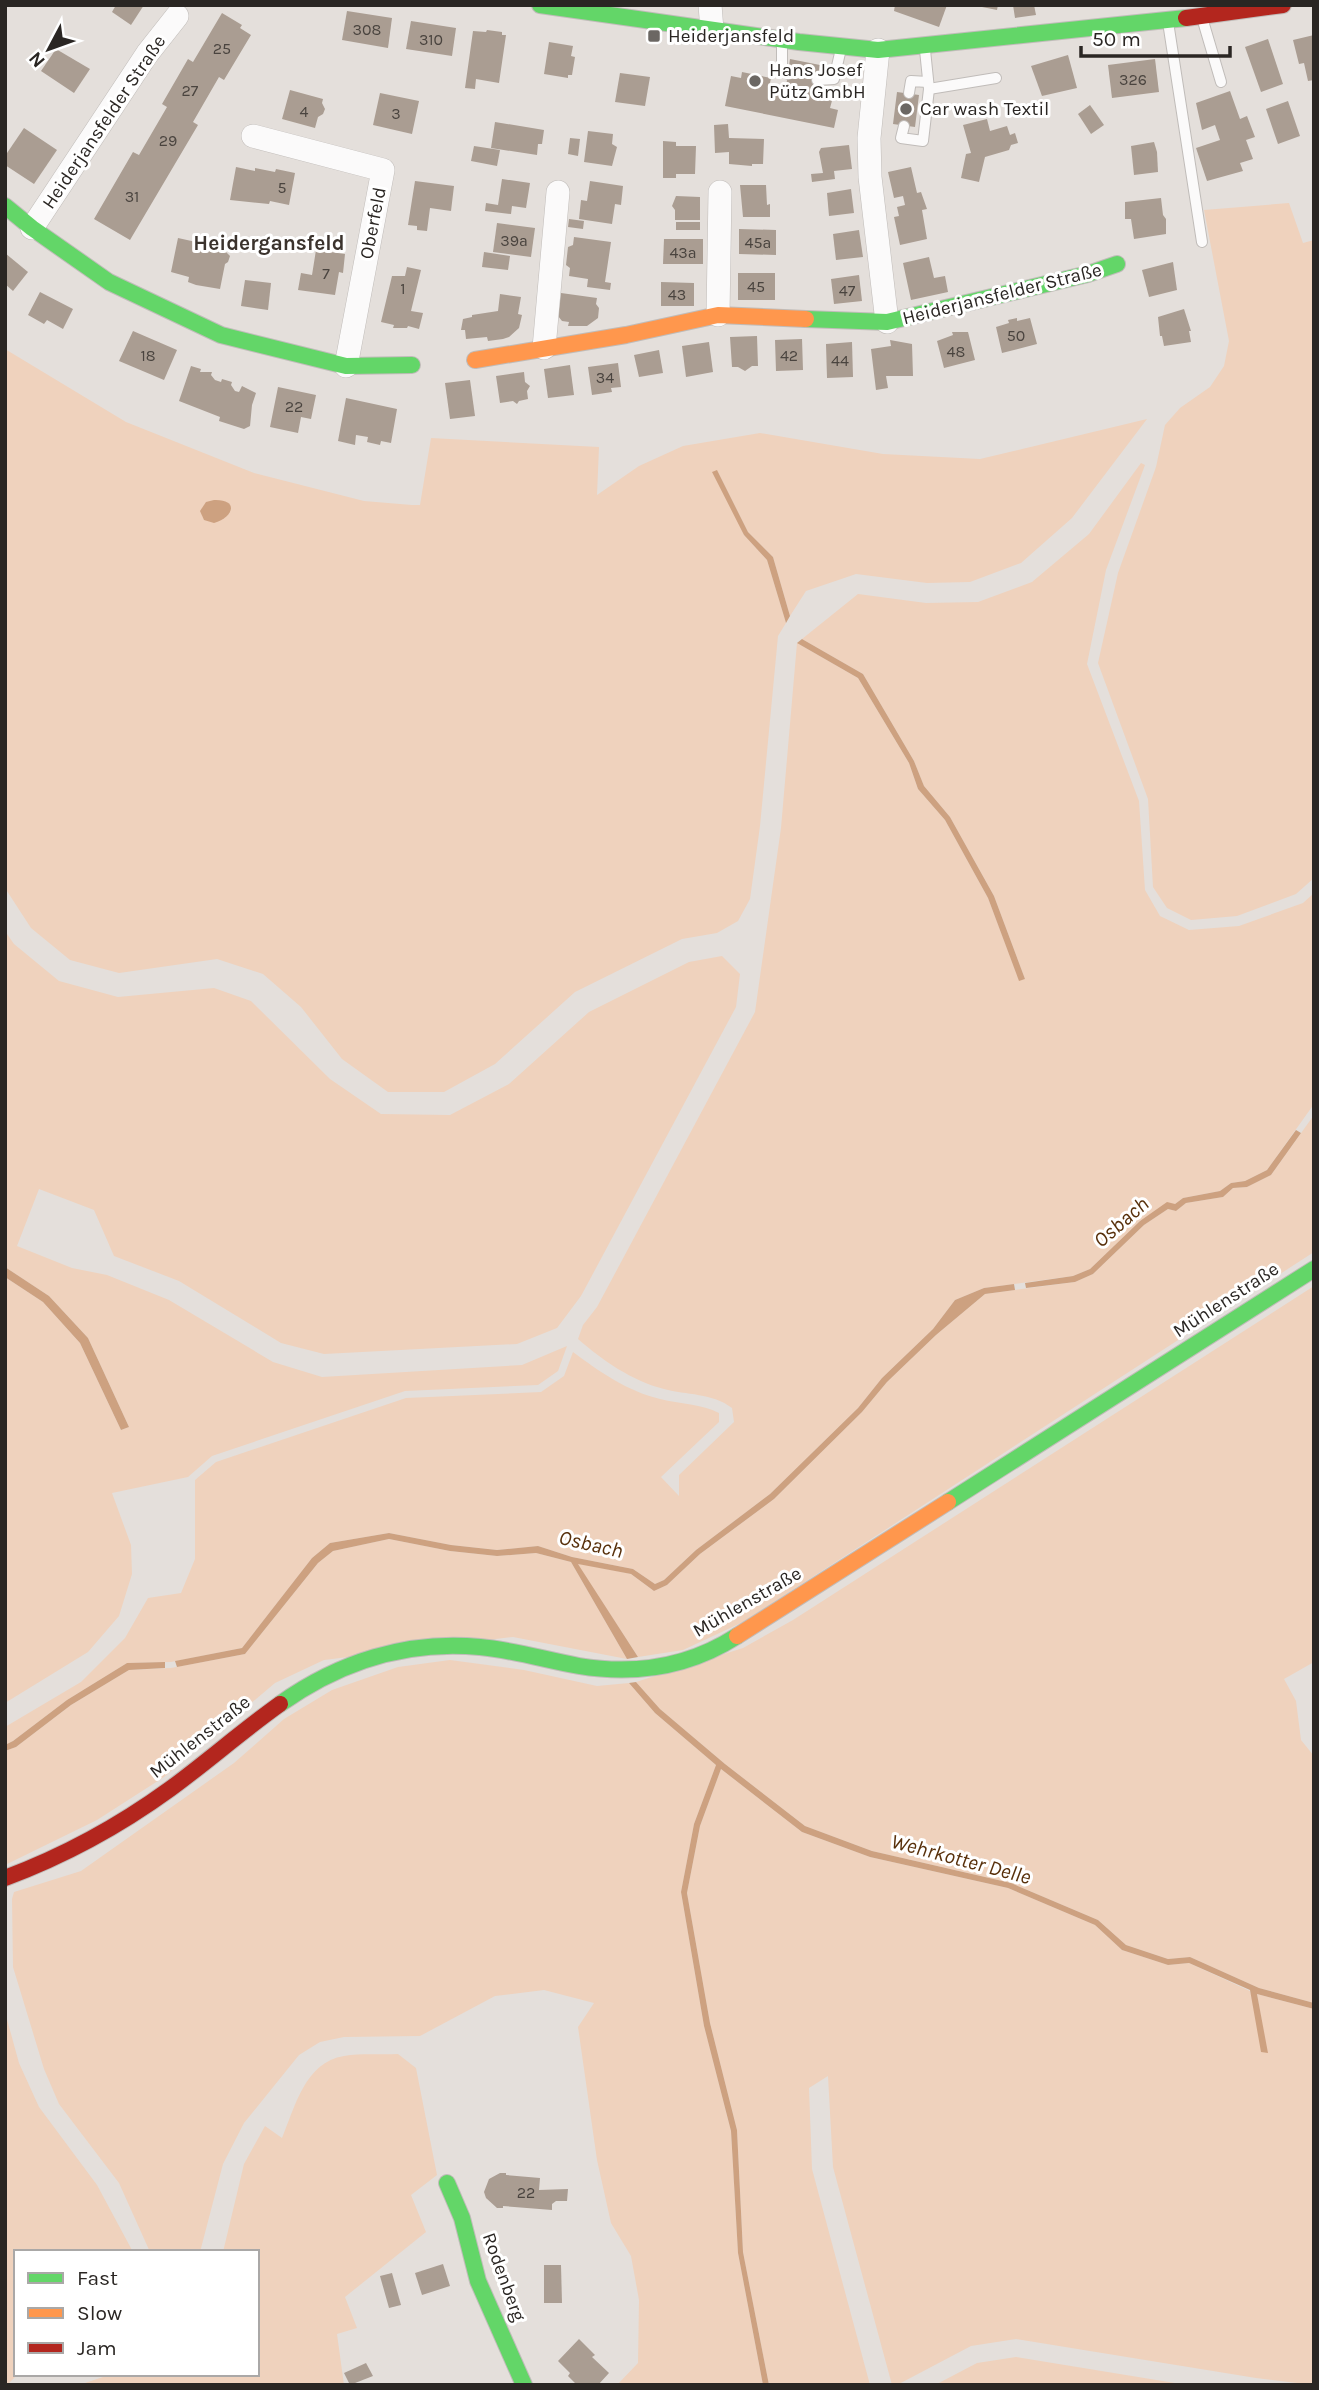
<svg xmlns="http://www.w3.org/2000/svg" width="1319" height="2390" viewBox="0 0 1319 2390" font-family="Karla,sans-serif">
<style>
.green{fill:#efd2bd}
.water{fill:#cda180}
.building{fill:#aa9d92}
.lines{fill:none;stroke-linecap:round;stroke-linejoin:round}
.lane-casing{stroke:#c0bcb9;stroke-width:12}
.street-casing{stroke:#c0bcb9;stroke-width:24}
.fast-casing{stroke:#c0bcb9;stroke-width:18}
.slow-casing{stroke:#c0bcb9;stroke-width:18}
.jam-casing{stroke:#c0bcb9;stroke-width:18}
.lane{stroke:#fbfafa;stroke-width:10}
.street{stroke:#fbfafa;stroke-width:23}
.fast{stroke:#63d668;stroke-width:16}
.slow{stroke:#ff974d;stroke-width:16}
.jam{stroke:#b3261e;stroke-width:16}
.poi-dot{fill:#6b6763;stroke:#fff;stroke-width:2.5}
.labels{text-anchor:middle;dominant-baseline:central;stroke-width:6;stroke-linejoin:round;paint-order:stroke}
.number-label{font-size:16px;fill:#4a443f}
.poi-label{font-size:19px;fill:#2a2623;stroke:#fff;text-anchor:start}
.street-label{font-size:19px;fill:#2a2623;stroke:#fff}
.neighbourhood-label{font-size:21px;font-weight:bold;fill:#3b332d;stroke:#fff}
.water-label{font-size:21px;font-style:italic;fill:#58300b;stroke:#fff}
</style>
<rect width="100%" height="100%" fill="#e4dfdb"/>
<!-- green -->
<g class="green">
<polygon points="1289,203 1303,243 1314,240 1314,878 1296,894 1237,916 1191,920 1167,908 1153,887 1148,799 1098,663 1118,573 1156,467 1165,425 1180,408 1210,387 1224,366 1229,341 1204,210"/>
<polygon points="5,349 126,422 254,473 364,501 412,505 420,505 431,438 599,447 597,495 639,466 683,446 760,433 883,454 980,459 1147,419 1072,518 1021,563 970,582 927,583 856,574 806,591 790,616 773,557 748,532 717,470 744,535 767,560 786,623 778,636 760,826 750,899 738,921 717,933 682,939 575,992 495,1064 444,1092 388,1092 342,1059 301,1007 263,974 217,959 119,973 70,960 31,928 5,888"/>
<path d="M1141,463L1145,465L1106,570L1087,664L1139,801L1145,890L1160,916L1189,930L1239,926L1303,903L1314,893V1104L1267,1170L1245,1181L1231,1183L1220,1191L1183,1198L1175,1204L1140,1221L1090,1269L1073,1276L984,1288L955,1300L933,1329L882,1378L858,1408L770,1494L696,1550L664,1580L655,1584L633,1569L572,1557L538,1546L497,1550L451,1545L389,1533L330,1543L312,1558L242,1648L171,1662L127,1663L67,1700L13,1741L5,1745V1727L81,1682L125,1638L148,1598L181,1593L195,1559V1480L216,1462L406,1398L541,1392L564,1376L573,1352C600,1372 627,1391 660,1399C680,1404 702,1404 719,1413V1422L661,1477L679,1496V1475L734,1422L732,1408C713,1393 686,1395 664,1389C632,1381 602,1360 578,1339L583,1325L597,1307L755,1012L781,828L797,643L858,678L909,763L918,789L945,820L988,898L1019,980L1025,979L994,896L950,817L924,786L914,761L863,674L802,639L858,594L926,603L978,602L1032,582L1089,534Z"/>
<polygon points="5,931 14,944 59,981 118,997 214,988 251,1001 330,1079 381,1114 450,1115 509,1084 589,1012 689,962 722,956 740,974 736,1007 581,1296 557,1328 517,1344 324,1354 281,1343 179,1281 114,1256 94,1210 39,1189 17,1246 72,1268 107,1275 169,1300 273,1362 322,1377 522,1365 567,1346 558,1371 538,1385 405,1391 212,1456 188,1477 112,1493 131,1545 132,1574 119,1616 88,1652 5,1703 5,1277 43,1302 80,1343 121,1430 129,1427 88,1338 49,1296 5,1267"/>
<polygon points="1314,1115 1314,1252 743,1622 683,1650 638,1657 577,1563 631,1574 654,1591 667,1585 700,1554 774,1499 862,1412 887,1382 936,1335 985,1294 1075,1282 1093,1274 1144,1225 1168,1209 1176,1211 1186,1203 1223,1197 1233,1188 1247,1187 1271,1175"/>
<polygon points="1314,1286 1314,1662 1284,1679 1296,1701 1301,1740 1314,1756 1314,2003 1259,1988 1190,1957 1168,1959 1126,1945 1098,1920 1011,1883 872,1851 805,1826 725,1764 660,1709 636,1682 743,1648 793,1620"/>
<polygon points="389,1539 450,1551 497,1556 536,1553 571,1562 627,1659 513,1637 324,1660 275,1683 164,1777 97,1820 5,1865 5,1751 16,1747 71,1705 129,1670 171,1668 245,1654 318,1563 333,1551"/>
<polygon points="450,1660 524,1670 597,1686 629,1683 655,1713 716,1765 694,1824 681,1892 704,2026 731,2131 738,2253 763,2385 617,2385 638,2363 639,2300 631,2256 611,2223 597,2160 578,2027 594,2003 544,1990 495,1996 420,2036 344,2037 320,2042 299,2055 244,2123 223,2164 200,2252 150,2252 119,2183 59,2104 44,2069 13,1967 12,1899 14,1892 81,1871 234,1763 284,1719 332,1690 398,1667"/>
<polygon points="721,1769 802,1832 870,1857 1008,1888 1095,1925 1122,1950 1168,1965 1189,1963 1250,1991 1267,2052 1257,1994 1314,2009 1314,2385 1256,2378 1016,2339 971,2346 897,2385 892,2385 833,2167 828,2076 809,2088 812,2169 870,2385 769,2385 743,2252 737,2130 710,2023 687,1893 700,1826"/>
<polygon points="5,2012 19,2063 39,2107 97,2185 133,2252 16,2252 16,2374 18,2374 7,2385"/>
<path d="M398,2054L416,2068L437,2175L411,2195L426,2232L345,2297L357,2328L337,2334L344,2385H79L112,2374H257V2252H223L244,2164L265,2126L282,2138C295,2107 305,2062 344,2056C361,2053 380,2055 398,2054Z"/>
<polygon points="1016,2357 1187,2385 935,2385 977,2363"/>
</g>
<!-- water -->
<g class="water">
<polygon points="717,470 748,532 773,557 790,616 786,623 767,560 744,535 712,472"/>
<path d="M214,500C240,499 233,518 214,523L204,520L200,511L206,502Z"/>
<polygon points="802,639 863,674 914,761 924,786 950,817 994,896 1025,979 1019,981 988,898 945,820 918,789 909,763 858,678 797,643"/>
<polygon points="1296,1130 1301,1133 1271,1175 1247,1187 1233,1188 1223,1197 1186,1203 1176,1211 1168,1209 1144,1225 1093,1274 1075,1282 1026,1288 1025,1283 1073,1276 1090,1269 1140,1221 1167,1202 1175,1204 1183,1198 1220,1191 1231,1183 1245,1181 1267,1170"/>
<polygon points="5,1267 49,1296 88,1338 129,1427 121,1430 80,1343 43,1302 5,1277"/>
<polygon points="1014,1284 1015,1290 985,1294 936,1335 887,1382 862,1412 774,1499 700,1554 667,1585 654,1591 631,1574 578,1564 638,1657 627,1659 571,1562 536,1553 497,1556 450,1551 389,1539 333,1551 318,1563 245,1654 177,1667 175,1661 242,1648 312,1558 330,1543 389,1533 451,1545 497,1550 538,1546 572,1557 633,1569 655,1584 664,1580 696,1550 770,1494 858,1408 882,1378 933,1329 955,1300 984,1288"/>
<polygon points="165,1662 165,1668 129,1670 71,1705 16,1747 5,1751 5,1745 13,1741 67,1700 127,1663"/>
<polygon points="636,1682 660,1709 725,1764 805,1826 872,1851 1011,1883 1098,1920 1126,1945 1168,1959 1190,1957 1259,1988 1314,2003 1314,2009 1257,1994 1268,2053 1261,2052 1250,1990 1189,1963 1168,1965 1122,1950 1095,1925 1008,1888 870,1857 802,1832 721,1769 700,1826 687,1893 710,2023 737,2130 743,2252 769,2385 763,2385 738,2253 731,2131 704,2026 681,1892 694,1824 716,1765 655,1713 629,1683"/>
</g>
<!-- building -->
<g class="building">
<polygon points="116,5 144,5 131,25 112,12"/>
<polygon points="895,5 947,5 939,27 894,11"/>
<polygon points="972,5 998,5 997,10"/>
<polygon points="1013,5 1034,5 1036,15 1015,18"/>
<polygon points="347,11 392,18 388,48 342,40"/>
<polygon points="222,13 242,25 240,28 251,35 224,80 219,77 193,122 198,125 130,240 94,219 133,152 139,155 167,107 162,104 188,59 193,62"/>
<polygon points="411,21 456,28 452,56 406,49"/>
<polygon points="487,30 502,32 502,35 506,35 499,83 476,79 475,89 465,88 473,31 486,32"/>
<polygon points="1314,35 1314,80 1308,81 1304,63 1299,64 1293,40"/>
<polygon points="1268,39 1283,84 1261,92 1245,47"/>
<polygon points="549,42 573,46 571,56 575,57 572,75 568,75 568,78 544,74"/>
<polygon points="56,49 90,69 74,93 41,71"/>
<polygon points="1068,55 1077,88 1042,96 1031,66"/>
<polygon points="790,59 820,65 814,93 833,97 830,108 838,110 834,128 725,106 731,76 741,78 742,72 771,78 770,83 786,87"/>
<polygon points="1155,59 1159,92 1112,98 1108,65"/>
<polygon points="620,73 650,77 645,106 615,102"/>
<polygon points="290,90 323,99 322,103 325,109 323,114 318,117 315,128 282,119"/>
<polygon points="1230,91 1240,119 1247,116 1255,137 1246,140 1253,159 1240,163 1243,171 1207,181 1196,148 1220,140 1215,125 1202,130 1196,103"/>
<polygon points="897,92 919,95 915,127 893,124"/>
<polygon points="380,93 419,101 412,134 373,125"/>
<polygon points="1288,101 1300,136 1278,144 1266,109"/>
<polygon points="1090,105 1104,125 1091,134 1078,114"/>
<polygon points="987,119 990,131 1007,126 1010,135 1015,133 1018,143 1011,145 1009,150 985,157 979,182 961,178 966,154 971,153 963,125"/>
<polygon points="495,122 544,130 542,144 538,144 537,155 491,148"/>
<polygon points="728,124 729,138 764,139 763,164 752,164 752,166 729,164 729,152 715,153 714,125"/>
<polygon points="24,128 57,150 34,184 5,165 5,156"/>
<polygon points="588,131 613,134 612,144 617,147 612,166 584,162"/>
<polygon points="570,138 580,139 578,156 568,154"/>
<polygon points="663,141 676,142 676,146 696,146 695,174 676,174 676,178 663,178"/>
<polygon points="1154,142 1157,152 1158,172 1134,175 1131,146"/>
<polygon points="849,145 852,169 834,171 835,179 812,182 811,174 823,173 819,152 821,148"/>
<polygon points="474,146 500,150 497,166 471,161"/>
<polygon points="236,167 255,171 255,168 275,172 276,169 295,173 289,205 270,201 269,204 230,200"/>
<polygon points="911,167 917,193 921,192 927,209 922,210 927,239 900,245 894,217 899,216 897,207 905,205 903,196 894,198 888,172"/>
<polygon points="502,179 530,183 526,208 512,206 511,214 485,211 486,203 498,205"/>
<polygon points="415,181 454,186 451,211 430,208 427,231 417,230 417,226 408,225"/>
<polygon points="590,181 623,186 621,205 615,204 612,224 579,219 581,200 587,201"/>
<polygon points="740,185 766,185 767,205 770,204 770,217 743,217"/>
<polygon points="851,189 854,213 829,216 827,193"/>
<polygon points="676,196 700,197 700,220 675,220 675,210 672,206"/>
<polygon points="1161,198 1163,215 1166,219 1166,234 1134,239 1131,219 1125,219 1125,202"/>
<polygon points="569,219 584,221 583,229 568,227"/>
<rect x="676" y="222" width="24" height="8"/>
<polygon points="497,223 535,228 531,257 493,252"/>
<polygon points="739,229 776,230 776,255 739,254"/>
<polygon points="859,230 863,257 836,260 833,234"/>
<polygon points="574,237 611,242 605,282 611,283 610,290 587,287 588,279 569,276 570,268 566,265 568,247 573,245"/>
<polygon points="178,238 196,242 195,247 226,252 230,256 228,262 225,264 220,289 196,285 188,282 189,277 171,272"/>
<polygon points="664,239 703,239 703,264 663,264"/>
<polygon points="316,250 345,254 343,273 339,272 335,295 298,290 301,273 312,275"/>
<polygon points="484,252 510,256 508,270 482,267"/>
<polygon points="5,253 28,272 13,291 5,284"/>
<polygon points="929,257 934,278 945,276 948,292 911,300 903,263"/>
<polygon points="1173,262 1177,290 1149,297 1142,270"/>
<polygon points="407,267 421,270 411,311 423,313 419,329 408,326 407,328 393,328 394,325 381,322 392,276 405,276"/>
<rect x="738" y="273" width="37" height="27"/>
<polygon points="859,275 862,301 834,304 831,279"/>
<polygon points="245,280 271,283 268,310 241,306"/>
<polygon points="661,282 694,283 694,306 661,306"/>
<polygon points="40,292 73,309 63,329 47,320 44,324 28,315"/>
<polygon points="561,293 597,298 596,304 599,308 598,318 587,326 568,326 569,322 562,321 558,316"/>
<polygon points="500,294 521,297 518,314 522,315 519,328 509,337 503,339 488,341 487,337 466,339 465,330 461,330 463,319 472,317 472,315 498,311"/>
<polygon points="1184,309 1191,331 1189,331 1191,342 1164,346 1162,336 1160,336 1158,317"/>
<polygon points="1017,318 1017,321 1030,318 1037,344 1002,353 996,327 1009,323 1008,320"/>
<polygon points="133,331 177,350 164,380 119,361"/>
<polygon points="952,332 968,332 975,360 944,368 937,341 953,335"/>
<polygon points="757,336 758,366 752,366 745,371 738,367 732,367 730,337"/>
<polygon points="802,339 803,370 776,371 775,340"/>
<polygon points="890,340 912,344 913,376 886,376 888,388 876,390 871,349 891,346"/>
<polygon points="709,342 713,372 686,377 682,346"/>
<polygon points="852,342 853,377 827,378 826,344"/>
<polygon points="659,350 663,373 639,377 634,355"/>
<polygon points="618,363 621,387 611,388 612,392 592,395 588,367"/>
<polygon points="570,365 574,395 548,398 544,369"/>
<polygon points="191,366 201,369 200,372 212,372 211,375 215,380 221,382 222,379 232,382 231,385 235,391 239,392 242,386 256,393 252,405 250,426 244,429 219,421 220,417 179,401"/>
<polygon points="524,372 525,382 530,386 527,391 528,399 519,401 517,404 513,401 500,403 496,376"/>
<polygon points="470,380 475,416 450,419 445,383"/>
<polygon points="278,387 316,395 311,419 301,417 298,433 270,427"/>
<polygon points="346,398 397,409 391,443 381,441 380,445 367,442 368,437 356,435 355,445 338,441"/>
<polygon points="500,2173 506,2173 506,2175 540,2178 539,2190 568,2189 567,2201 556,2201 552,2204 552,2210 503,2206 503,2208 497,2208 486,2198 484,2192 489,2179"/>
<polygon points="443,2264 450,2286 422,2295 415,2273"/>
<polygon points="544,2265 561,2265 562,2303 544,2303"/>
<polygon points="392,2273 401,2305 389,2308 380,2276"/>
<polygon points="579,2339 595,2355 592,2357 609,2373 598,2385 577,2385 568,2376 570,2373 558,2361"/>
<polygon points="366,2363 373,2376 350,2385 344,2373"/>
</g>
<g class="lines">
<defs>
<g id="lane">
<polyline points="1203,21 1221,82"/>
<polyline points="1168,22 1202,242"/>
<polyline points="782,44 782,69 788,74"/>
<polyline points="817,80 834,79 840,53"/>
<polyline points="929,89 996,78"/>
<polyline points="909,93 911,81 928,82"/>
<polyline points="904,126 901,138 923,141 929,89 925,50"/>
</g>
<g id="street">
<polyline points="710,5 712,30"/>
<polyline points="878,50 869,138 870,177 887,322"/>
<polyline points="253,136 383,170 346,366"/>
<polyline points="32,228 147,54 177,16"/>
<polyline points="718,315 720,192"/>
<polyline points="544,348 558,192"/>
</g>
<g id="fast">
<polyline points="540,5 799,42 878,50 1186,18"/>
<polyline points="5,206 32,228 109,282 221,335 346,366 412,365"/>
<polyline points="806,319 887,322 1088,274 1117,264"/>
<polyline points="948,1502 1314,1269"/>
<path d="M280,1704C339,1662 407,1640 480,1647C513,1650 546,1660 579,1666C634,1675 689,1667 737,1636"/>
<polyline points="447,2183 462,2218 478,2281 524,2385"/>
</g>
<g id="slow">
<polyline points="475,360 626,335 718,315 806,319"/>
<polyline points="737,1636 948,1502"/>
</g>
<g id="jam">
<polyline points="1186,18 1283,5"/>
<path d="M5,1878C64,1856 119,1826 170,1789C207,1762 242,1731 280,1704"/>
</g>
</defs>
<!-- lane casing -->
<use href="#lane" class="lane-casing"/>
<!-- street casing -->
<use href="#street" class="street-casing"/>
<!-- fast casing -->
<use href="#fast" class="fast-casing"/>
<!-- slow casing -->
<use href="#slow" class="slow-casing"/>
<!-- jam casing -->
<use href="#jam" class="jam-casing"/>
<!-- lane -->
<use href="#lane" class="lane"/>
<!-- street -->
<use href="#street" class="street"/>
<!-- fast -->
<use href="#fast" class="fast"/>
<!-- slow -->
<use href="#slow" class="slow"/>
<!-- jam -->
<use href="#jam" class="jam"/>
</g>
<!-- markers -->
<g class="poi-dot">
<rect x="647" y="29" width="14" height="14" rx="3.5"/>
<circle cx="755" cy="81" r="7"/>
<circle cx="906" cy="109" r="7"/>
</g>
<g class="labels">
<!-- number labels -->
<g class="number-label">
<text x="367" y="29">308</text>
<text x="431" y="39">310</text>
<text x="222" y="48">25</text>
<text x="1133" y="79">326</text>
<text x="190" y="90">27</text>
<text x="304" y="111">4</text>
<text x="396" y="113">3</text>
<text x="168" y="140">29</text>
<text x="282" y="187">5</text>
<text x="132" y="196">31</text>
<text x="514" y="240">39a</text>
<text x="758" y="242">45a</text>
<text x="683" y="252">43a</text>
<text x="326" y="273">7</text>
<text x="756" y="286">45</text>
<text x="403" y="288">1</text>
<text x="847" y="290">47</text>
<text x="677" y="294">43</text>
<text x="1016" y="335">50</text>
<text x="956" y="351">48</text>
<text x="148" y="355">18</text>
<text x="789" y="355">42</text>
<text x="840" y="360">44</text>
<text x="605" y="377">34</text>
<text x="294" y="406">22</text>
<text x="526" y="2192">22</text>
</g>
<!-- poi labels -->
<g class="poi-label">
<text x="668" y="36">Heiderjansfeld</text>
<text x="769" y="70">Hans Josef<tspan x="769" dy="22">Pütz GmbH</tspan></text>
<text x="920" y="109">Car wash Textil</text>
</g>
<!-- street labels -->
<g class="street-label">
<text transform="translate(104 122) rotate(-56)">Heiderjansfelder Straße</text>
<text transform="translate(373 223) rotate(-79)">Oberfeld</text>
<text transform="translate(1002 294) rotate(-14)">Heiderjansfelder Straße</text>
<text transform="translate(1226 1300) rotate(-33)">Mühlenstraße</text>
<text transform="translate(747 1602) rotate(-30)">Mühlenstraße</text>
<text transform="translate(200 1737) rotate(-38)">Mühlenstraße</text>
<text transform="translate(504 2277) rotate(70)">Rodenberg</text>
</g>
<!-- neighbourhood labels -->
<g class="neighbourhood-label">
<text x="269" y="243">Heidergansfeld</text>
</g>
<!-- water labels -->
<g class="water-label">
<text transform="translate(1121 1222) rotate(-41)">Osbach</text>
<text transform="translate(591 1544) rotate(13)">Osbach</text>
<text transform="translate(961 1859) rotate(15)">Wehrkotter Delle</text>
</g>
</g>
<!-- border -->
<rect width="1319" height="2390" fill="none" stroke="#2a2623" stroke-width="14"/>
<!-- legend -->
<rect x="14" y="2250" width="245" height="126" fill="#ffffff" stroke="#aaa8a7" stroke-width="2"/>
<rect x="28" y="2273" width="35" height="10" fill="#63d668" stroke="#aaa8a7" stroke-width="2"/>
<text x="77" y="2285" font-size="21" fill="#2a2623">Fast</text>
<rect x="28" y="2308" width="35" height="10" fill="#ff974d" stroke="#aaa8a7" stroke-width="2"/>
<text x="77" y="2320" font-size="21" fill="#2a2623">Slow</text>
<rect x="28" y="2343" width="35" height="10" fill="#b3261e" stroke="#aaa8a7" stroke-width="2"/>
<text x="77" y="2355" font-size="21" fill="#2a2623">Jam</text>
<!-- north arrow -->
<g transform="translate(49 49) rotate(229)" stroke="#ffffff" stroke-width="5" paint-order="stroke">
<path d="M0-5L12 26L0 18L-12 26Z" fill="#2a2623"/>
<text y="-10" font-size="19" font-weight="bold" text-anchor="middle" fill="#2a2623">N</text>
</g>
<!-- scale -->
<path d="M1081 46v10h149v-10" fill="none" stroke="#2a2623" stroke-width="3.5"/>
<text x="1092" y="46" font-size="21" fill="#2a2623" stroke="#ffffff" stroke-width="5" paint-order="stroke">50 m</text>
</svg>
